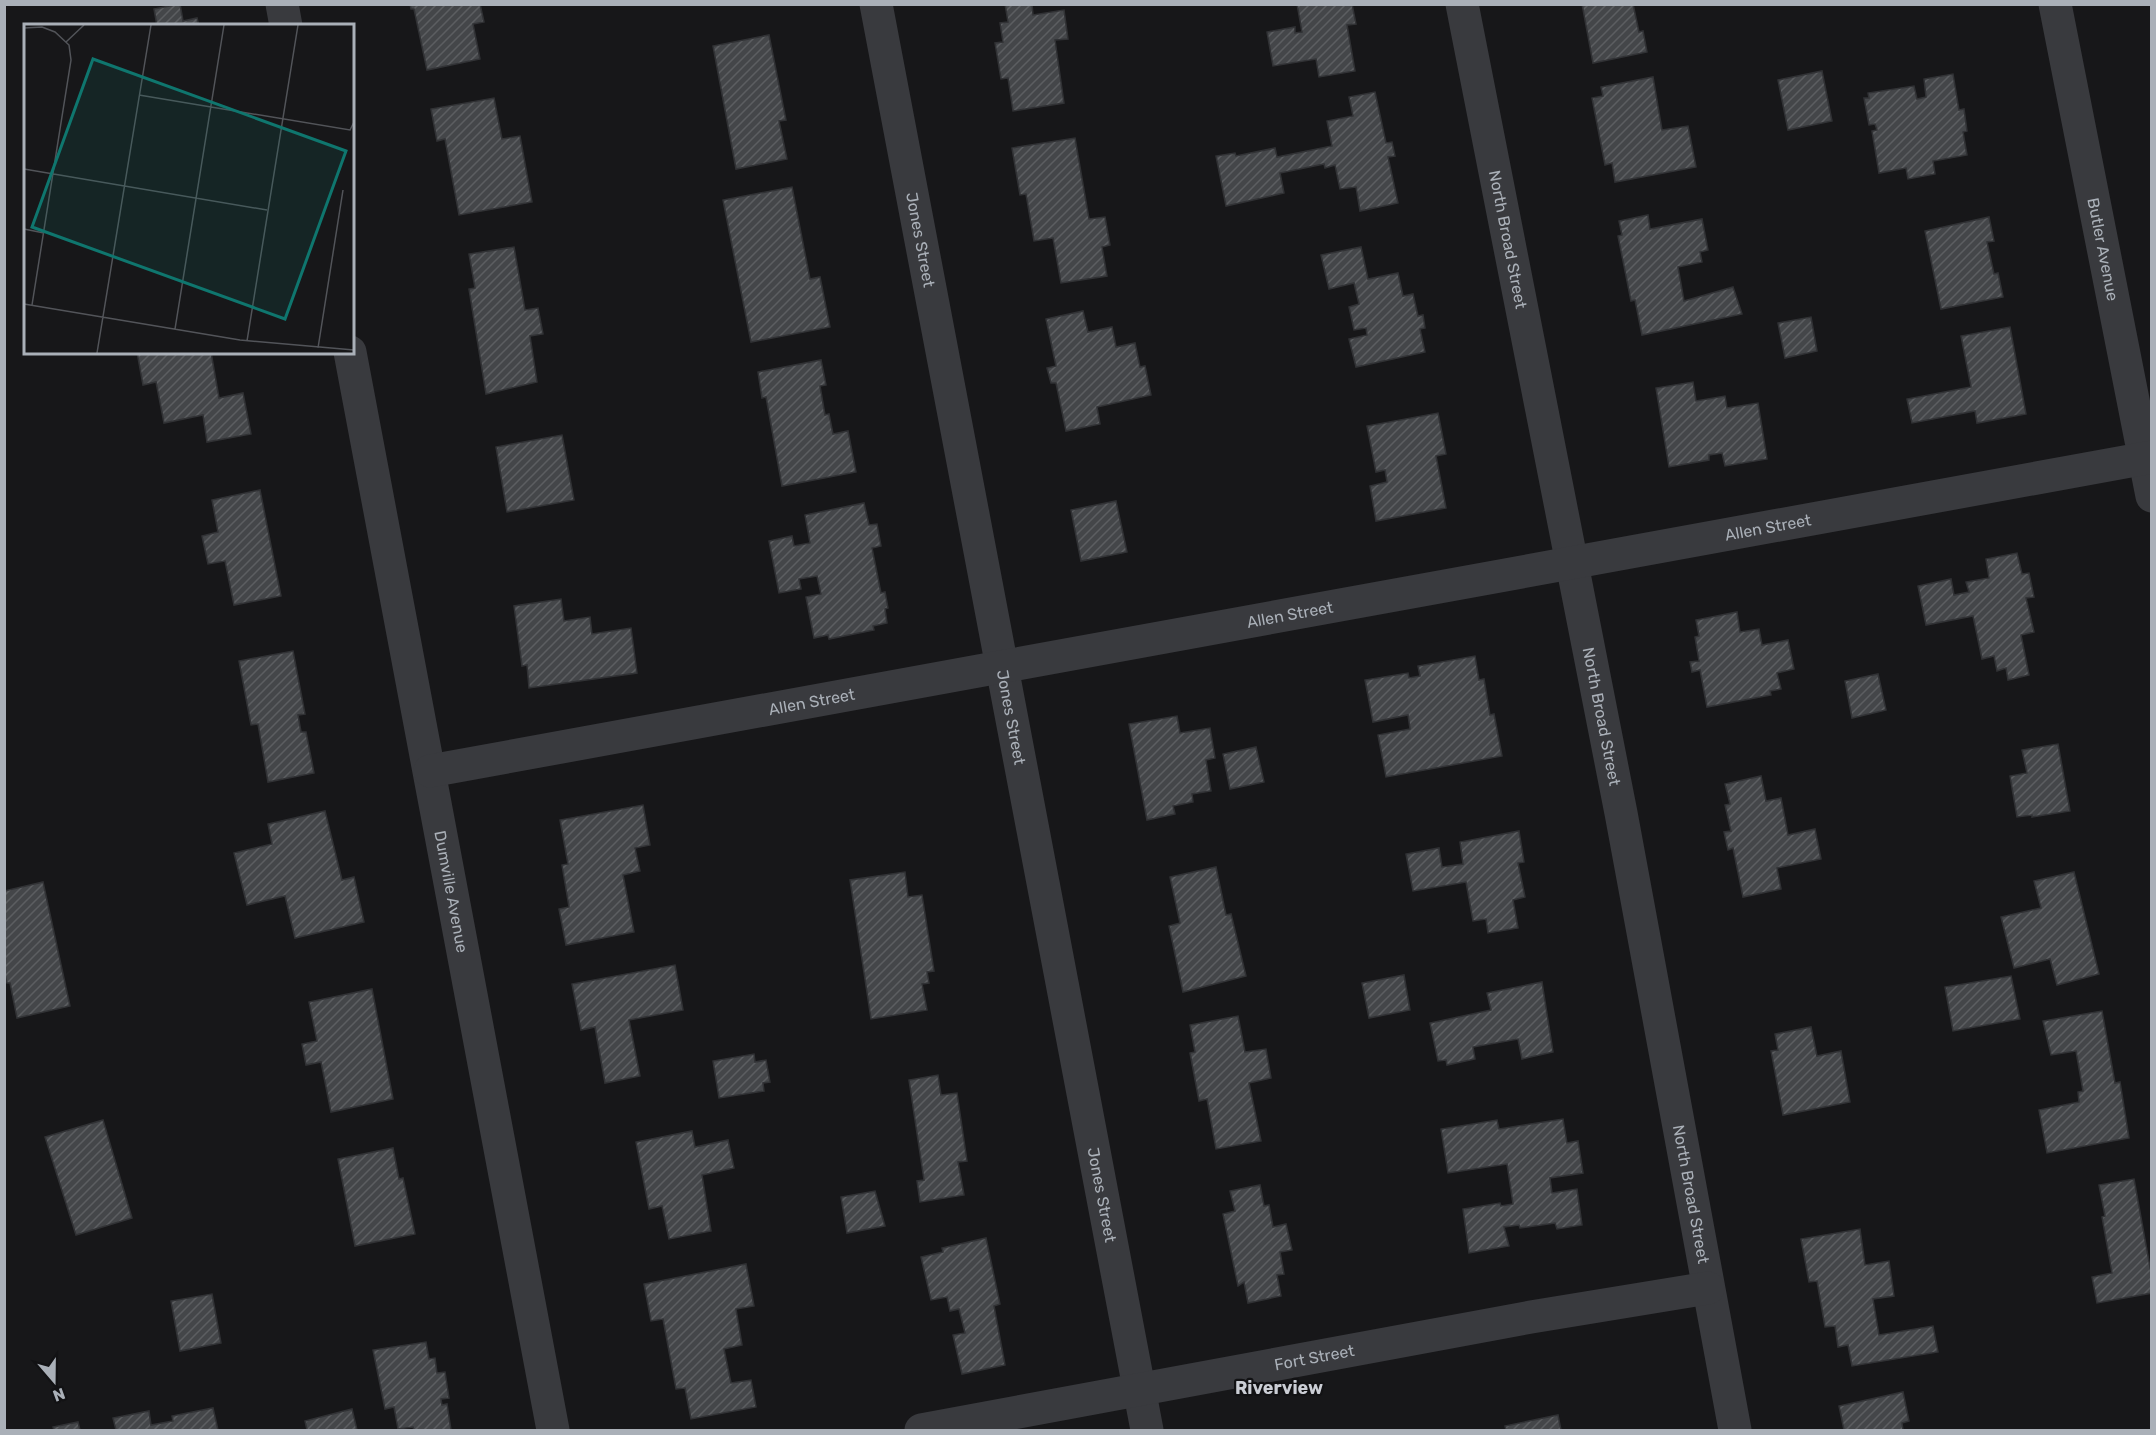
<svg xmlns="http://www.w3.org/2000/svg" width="2156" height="1435" viewBox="0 0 2156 1435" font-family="Rubik,sans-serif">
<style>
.building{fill:url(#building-hatch);stroke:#313235;stroke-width:1.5}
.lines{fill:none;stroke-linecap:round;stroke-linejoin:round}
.minor{stroke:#393a3e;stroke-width:33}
.labels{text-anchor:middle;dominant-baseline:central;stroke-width:4.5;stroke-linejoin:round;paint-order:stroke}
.street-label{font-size:16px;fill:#aab0b8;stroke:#121214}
.neighbourhood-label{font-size:18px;font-weight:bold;fill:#cbced5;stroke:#121214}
.inset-road{fill:none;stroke:#525459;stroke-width:1.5}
.view{fill:#0f766e;fill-opacity:0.15;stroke:#0f766e;stroke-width:3}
.inset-edge{fill:none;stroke:#aab0b8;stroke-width:3}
</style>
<defs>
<pattern id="building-hatch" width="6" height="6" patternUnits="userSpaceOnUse" patternTransform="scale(1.5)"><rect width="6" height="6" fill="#444649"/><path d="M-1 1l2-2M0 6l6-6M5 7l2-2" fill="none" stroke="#5c5e61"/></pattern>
</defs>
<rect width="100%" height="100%" fill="#171719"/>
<!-- building -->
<g class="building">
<polygon points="180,4 183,21 197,18 199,26 157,26 154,9"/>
<polygon points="410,4 480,4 484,22 473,24 480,59 427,70 414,9 411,9"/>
<polygon points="1005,4 1032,4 1033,15 1064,10 1068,39 1055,40 1064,103 1013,111 1008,78 1001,79 995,43 1003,42 1000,23 1008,22"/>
<polygon points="1297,4 1352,4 1356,24 1347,25 1355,71 1319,77 1316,59 1273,66 1267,32 1295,27 1295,33 1302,32"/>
<polygon points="1582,4 1633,4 1639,32 1643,31 1647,52 1593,63"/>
<polygon points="769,35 786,120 779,121 787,159 736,169 713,46"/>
<polygon points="1822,71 1832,121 1788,130 1778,80"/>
<polygon points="1953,74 1959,110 1964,109 1967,131 1963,132 1967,155 1933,161 1935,174 1908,179 1906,168 1879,173 1872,131 1877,130 1875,124 1869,125 1864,98 1869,98 1868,93 1914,86 1917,99 1926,97 1924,79"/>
<polygon points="1653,77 1662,130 1688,126 1696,167 1615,182 1612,163 1605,165 1592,98 1603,96 1601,87"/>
<polygon points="1375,92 1386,143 1392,142 1395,156 1388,157 1398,203 1360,211 1356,187 1340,189 1335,165 1325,168 1324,164 1280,173 1284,193 1226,206 1216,156 1235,153 1236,156 1275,148 1277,157 1332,146 1327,121 1353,116 1349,97"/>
<polygon points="494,98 502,139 520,136 532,202 459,215 445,139 437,141 431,109"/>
<polygon points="1075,138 1089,219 1105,217 1110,245 1102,247 1107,276 1061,283 1053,238 1034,241 1026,194 1020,195 1012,148"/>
<polygon points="792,187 810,279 820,277 830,327 751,342 723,200"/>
<polygon points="1648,215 1650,229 1702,219 1708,250 1700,252 1702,262 1678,267 1684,301 1733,287 1742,314 1642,335 1635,300 1631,301 1618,236 1622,235 1619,221"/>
<polygon points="1989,217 1994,241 1987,242 1994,274 1998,273 2003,297 1941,309 1925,231"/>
<polygon points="514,247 525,310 538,308 543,334 530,336 537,382 486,394 469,289 475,288 469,254"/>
<polygon points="1361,247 1368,279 1398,273 1403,296 1413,294 1418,316 1423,315 1425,328 1420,329 1425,352 1356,367 1349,339 1367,335 1366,328 1354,330 1349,307 1359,304 1354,283 1329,289 1321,255"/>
<polygon points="1083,311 1088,332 1112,327 1116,347 1135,343 1140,367 1145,366 1151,395 1097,407 1100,424 1066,431 1056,383 1051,383 1047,368 1056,366 1046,319"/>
<polygon points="1811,317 1817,351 1785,358 1778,323"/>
<polygon points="2010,327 2026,414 1977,423 1975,411 1912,423 1907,399 1971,387 1961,336"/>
<polygon points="137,352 211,352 219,398 243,393 251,434 207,442 203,415 164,423 156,382 143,385"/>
<polygon points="821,360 826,385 820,386 825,415 829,414 833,434 848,431 856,472 782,486 766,397 762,398 758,372"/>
<polygon points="1693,382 1696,401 1725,396 1727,408 1758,403 1767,459 1725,466 1722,453 1709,455 1709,460 1669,467 1656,388"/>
<polygon points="1438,413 1446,454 1436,456 1446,508 1376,521 1370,486 1387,482 1385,470 1376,472 1367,426"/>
<polygon points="562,435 574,500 507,512 496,447"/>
<polygon points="260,490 281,596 234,605 225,561 208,564 202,536 218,532 212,500"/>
<polygon points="1116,501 1127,552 1081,561 1071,510"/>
<polygon points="864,503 869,525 877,524 881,546 872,548 881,593 885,592 888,608 885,609 887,623 873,626 874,630 829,639 828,635 814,638 806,597 821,594 817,576 799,579 801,589 779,593 769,541 792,536 794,546 810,543 805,515"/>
<polygon points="2017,553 2022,574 2029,573 2034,597 2026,598 2034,632 2021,635 2029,675 2008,680 2006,668 1997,671 1994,656 1982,659 1973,616 1926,625 1918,586 1951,579 1954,595 1969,592 1966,582 1989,578 1986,559"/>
<polygon points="561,599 564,621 590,617 592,634 631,628 637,673 529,688 527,665 522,666 514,606"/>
<polygon points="1737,612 1740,632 1759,629 1762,645 1788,640 1794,669 1777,673 1781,689 1770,691 1771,695 1707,707 1700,670 1692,672 1690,662 1699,661 1695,637 1699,636 1696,620"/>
<polygon points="293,651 305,714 298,715 301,732 306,732 314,773 268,782 258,724 251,725 239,661"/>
<polygon points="1475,656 1479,680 1484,679 1490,715 1494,714 1502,756 1386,777 1378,735 1410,729 1408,715 1373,722 1365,680 1408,673 1409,678 1420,676 1418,666"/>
<polygon points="1878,674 1886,710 1852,718 1845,681"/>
<polygon points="1177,716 1180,733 1210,728 1215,758 1206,760 1211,791 1192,794 1193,802 1173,806 1175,814 1147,820 1129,724"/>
<polygon points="2058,744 2070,811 2032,817 2032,815 2017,817 2010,776 2027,773 2022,750"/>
<polygon points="1256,747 1264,782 1230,789 1223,754"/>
<polygon points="1761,776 1766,801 1781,798 1788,835 1815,829 1821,859 1777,868 1781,889 1743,897 1733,848 1728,850 1724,832 1731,831 1725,805 1730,804 1725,784"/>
<polygon points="643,805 650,845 635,848 640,871 623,875 634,932 566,945 559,909 569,907 562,865 568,864 560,820"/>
<polygon points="325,811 342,880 354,877 364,922 295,938 285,896 247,905 234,853 272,844 268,824"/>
<polygon points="1519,831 1524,862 1518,863 1525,897 1513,900 1518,928 1488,933 1486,919 1473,921 1466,882 1413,891 1406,854 1439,848 1442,867 1463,864 1460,842"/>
<polygon points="1216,867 1226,915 1231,914 1246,976 1183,992 1169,926 1180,923 1170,877"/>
<polygon points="905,872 908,897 922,895 934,971 927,972 929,983 922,984 927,1010 871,1019 850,880"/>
<polygon points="2074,872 2099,974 2057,985 2050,959 2014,968 2001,917 2041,908 2034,881"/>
<polygon points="43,882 70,1006 17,1018 10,983 7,983 4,972 4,891"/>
<polygon points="675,965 683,1010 629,1020 640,1076 605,1083 595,1027 581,1030 572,984"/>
<polygon points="1404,975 1410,1010 1369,1018 1362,983"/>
<polygon points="2011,976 2020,1019 1953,1031 1945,987"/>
<polygon points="1542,982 1553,1052 1522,1059 1518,1039 1473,1047 1475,1059 1447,1065 1446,1060 1438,1061 1430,1023 1491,1010 1487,993"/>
<polygon points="372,989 393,1099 331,1112 321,1062 306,1065 302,1044 317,1041 309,1002"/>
<polygon points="2102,1011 2115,1083 2120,1082 2129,1138 2047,1153 2039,1110 2079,1102 2078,1092 2083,1091 2076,1051 2051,1055 2043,1021"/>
<polygon points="1238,1016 1245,1052 1266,1049 1271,1078 1249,1083 1261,1141 1216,1149 1207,1099 1199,1101 1190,1053 1195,1052 1190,1025"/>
<polygon points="1811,1027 1817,1056 1841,1051 1850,1102 1783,1115 1771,1051 1778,1050 1775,1034"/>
<polygon points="754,1054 755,1062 766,1060 770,1082 763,1083 764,1091 719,1098 713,1061"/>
<polygon points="938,1075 941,1095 957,1093 967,1161 958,1162 964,1195 920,1202 917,1181 924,1180 909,1080"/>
<polygon points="1563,1119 1567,1143 1578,1141 1583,1173 1550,1178 1552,1193 1577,1189 1582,1225 1557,1229 1555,1223 1520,1228 1519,1225 1504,1227 1509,1246 1469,1253 1463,1209 1500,1203 1501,1206 1513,1204 1507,1164 1448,1173 1441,1129 1497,1120 1499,1129"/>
<polygon points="103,1120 132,1218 76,1235 45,1137"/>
<polygon points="692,1131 695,1147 728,1140 734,1168 702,1175 711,1231 669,1239 662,1206 649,1209 636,1142"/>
<polygon points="393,1148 399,1179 403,1178 415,1234 355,1246 338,1159"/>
<polygon points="2134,1179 2152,1278 2152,1293 2097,1303 2092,1277 2112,1273 2102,1217 2105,1216 2099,1185"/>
<polygon points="1260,1185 1264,1206 1269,1205 1273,1227 1286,1224 1292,1250 1280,1252 1284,1274 1277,1275 1281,1296 1248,1303 1244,1282 1238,1286 1223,1214 1235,1211 1230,1191"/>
<polygon points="875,1191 885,1226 847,1233 841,1197"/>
<polygon points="1860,1229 1865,1265 1889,1261 1894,1296 1873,1299 1879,1335 1933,1326 1938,1352 1852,1366 1848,1345 1838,1347 1835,1326 1825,1327 1817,1281 1809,1282 1801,1239"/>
<polygon points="986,1238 1000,1304 994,1306 1005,1365 962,1374 953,1335 965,1333 959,1309 950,1311 947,1297 931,1300 921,1257 943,1252 942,1248"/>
<polygon points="746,1264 754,1306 736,1309 742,1345 724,1349 731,1383 751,1380 756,1407 691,1419 685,1388 676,1389 663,1319 651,1321 644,1284"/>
<polygon points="212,1294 221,1343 180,1351 171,1301"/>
<polygon points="426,1342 429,1359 435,1358 437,1373 445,1372 449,1398 441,1399 442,1405 447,1404 451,1430 414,1430 413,1427 398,1429 394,1407 385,1409 373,1350"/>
<polygon points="1903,1392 1909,1421 1902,1423 1903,1430 1844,1430 1839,1406"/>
<polygon points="213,1408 218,1430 116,1430 113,1418 149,1411 151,1425 173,1421 172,1416"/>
<polygon points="352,1409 357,1430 307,1430 305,1421"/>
<polygon points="1558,1415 1561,1430 1506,1430 1505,1426"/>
<polygon points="78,1422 80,1430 54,1430 53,1427"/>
</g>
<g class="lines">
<!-- minor -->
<g class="minor">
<polyline points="282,4 286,26"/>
<path id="s1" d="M876,4L1147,1430"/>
<path id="s2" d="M1462,4L1621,813L1735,1430"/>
<path id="s3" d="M2055,4L2152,496"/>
<path id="s4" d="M350,352L553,1430"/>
<path id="s5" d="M430,771L2152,457"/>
<path id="s6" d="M921,1430L1531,1317L1708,1288"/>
</g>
</g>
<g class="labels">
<!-- street labels -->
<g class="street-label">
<text stroke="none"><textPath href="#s1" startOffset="240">Jones Street</textPath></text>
<text stroke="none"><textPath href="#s2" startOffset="240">North Broad Street</textPath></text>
<text stroke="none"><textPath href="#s3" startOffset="250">Butler Avenue</textPath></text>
<text stroke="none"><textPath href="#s5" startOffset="1360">Allen Street</textPath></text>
<text stroke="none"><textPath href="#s5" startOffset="874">Allen Street</textPath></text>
<text stroke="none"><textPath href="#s5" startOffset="388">Allen Street</textPath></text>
<text stroke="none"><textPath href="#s2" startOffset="726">North Broad Street</textPath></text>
<text stroke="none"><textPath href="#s1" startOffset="726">Jones Street</textPath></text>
<text stroke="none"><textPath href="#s4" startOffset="549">Dumville Avenue</textPath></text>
<text stroke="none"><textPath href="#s1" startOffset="1212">Jones Street</textPath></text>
<text stroke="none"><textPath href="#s2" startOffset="1212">North Broad Street</textPath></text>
<text stroke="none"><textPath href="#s6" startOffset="400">Fort Street</textPath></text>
</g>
<!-- neighbourhood labels -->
<g class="neighbourhood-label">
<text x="1279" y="1388">Riverview</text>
</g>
</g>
<!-- overview -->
<g transform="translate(24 24)">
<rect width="330" height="330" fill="#171719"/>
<path class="inset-road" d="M0,4L18,3L31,8L45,21L47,36L8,281M42,18L60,1M115,71L326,106L330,98M0,145L243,186M0,205L20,209M0,280L216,316L330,326M151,305L200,1M223,317L274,1M294,324L319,166M73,329L127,1"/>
<path class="view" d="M69,35L322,127L261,295L8,203Z"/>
<rect width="330" height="330" class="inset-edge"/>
</g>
<!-- border -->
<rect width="2156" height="1435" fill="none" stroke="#aab0b8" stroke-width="12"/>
<!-- north arrow -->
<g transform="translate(54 1381) rotate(160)" stroke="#121214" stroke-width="4.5" paint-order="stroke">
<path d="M0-4.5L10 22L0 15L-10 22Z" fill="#aab0b8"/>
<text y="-9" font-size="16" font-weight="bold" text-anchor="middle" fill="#aab0b8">N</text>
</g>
</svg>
